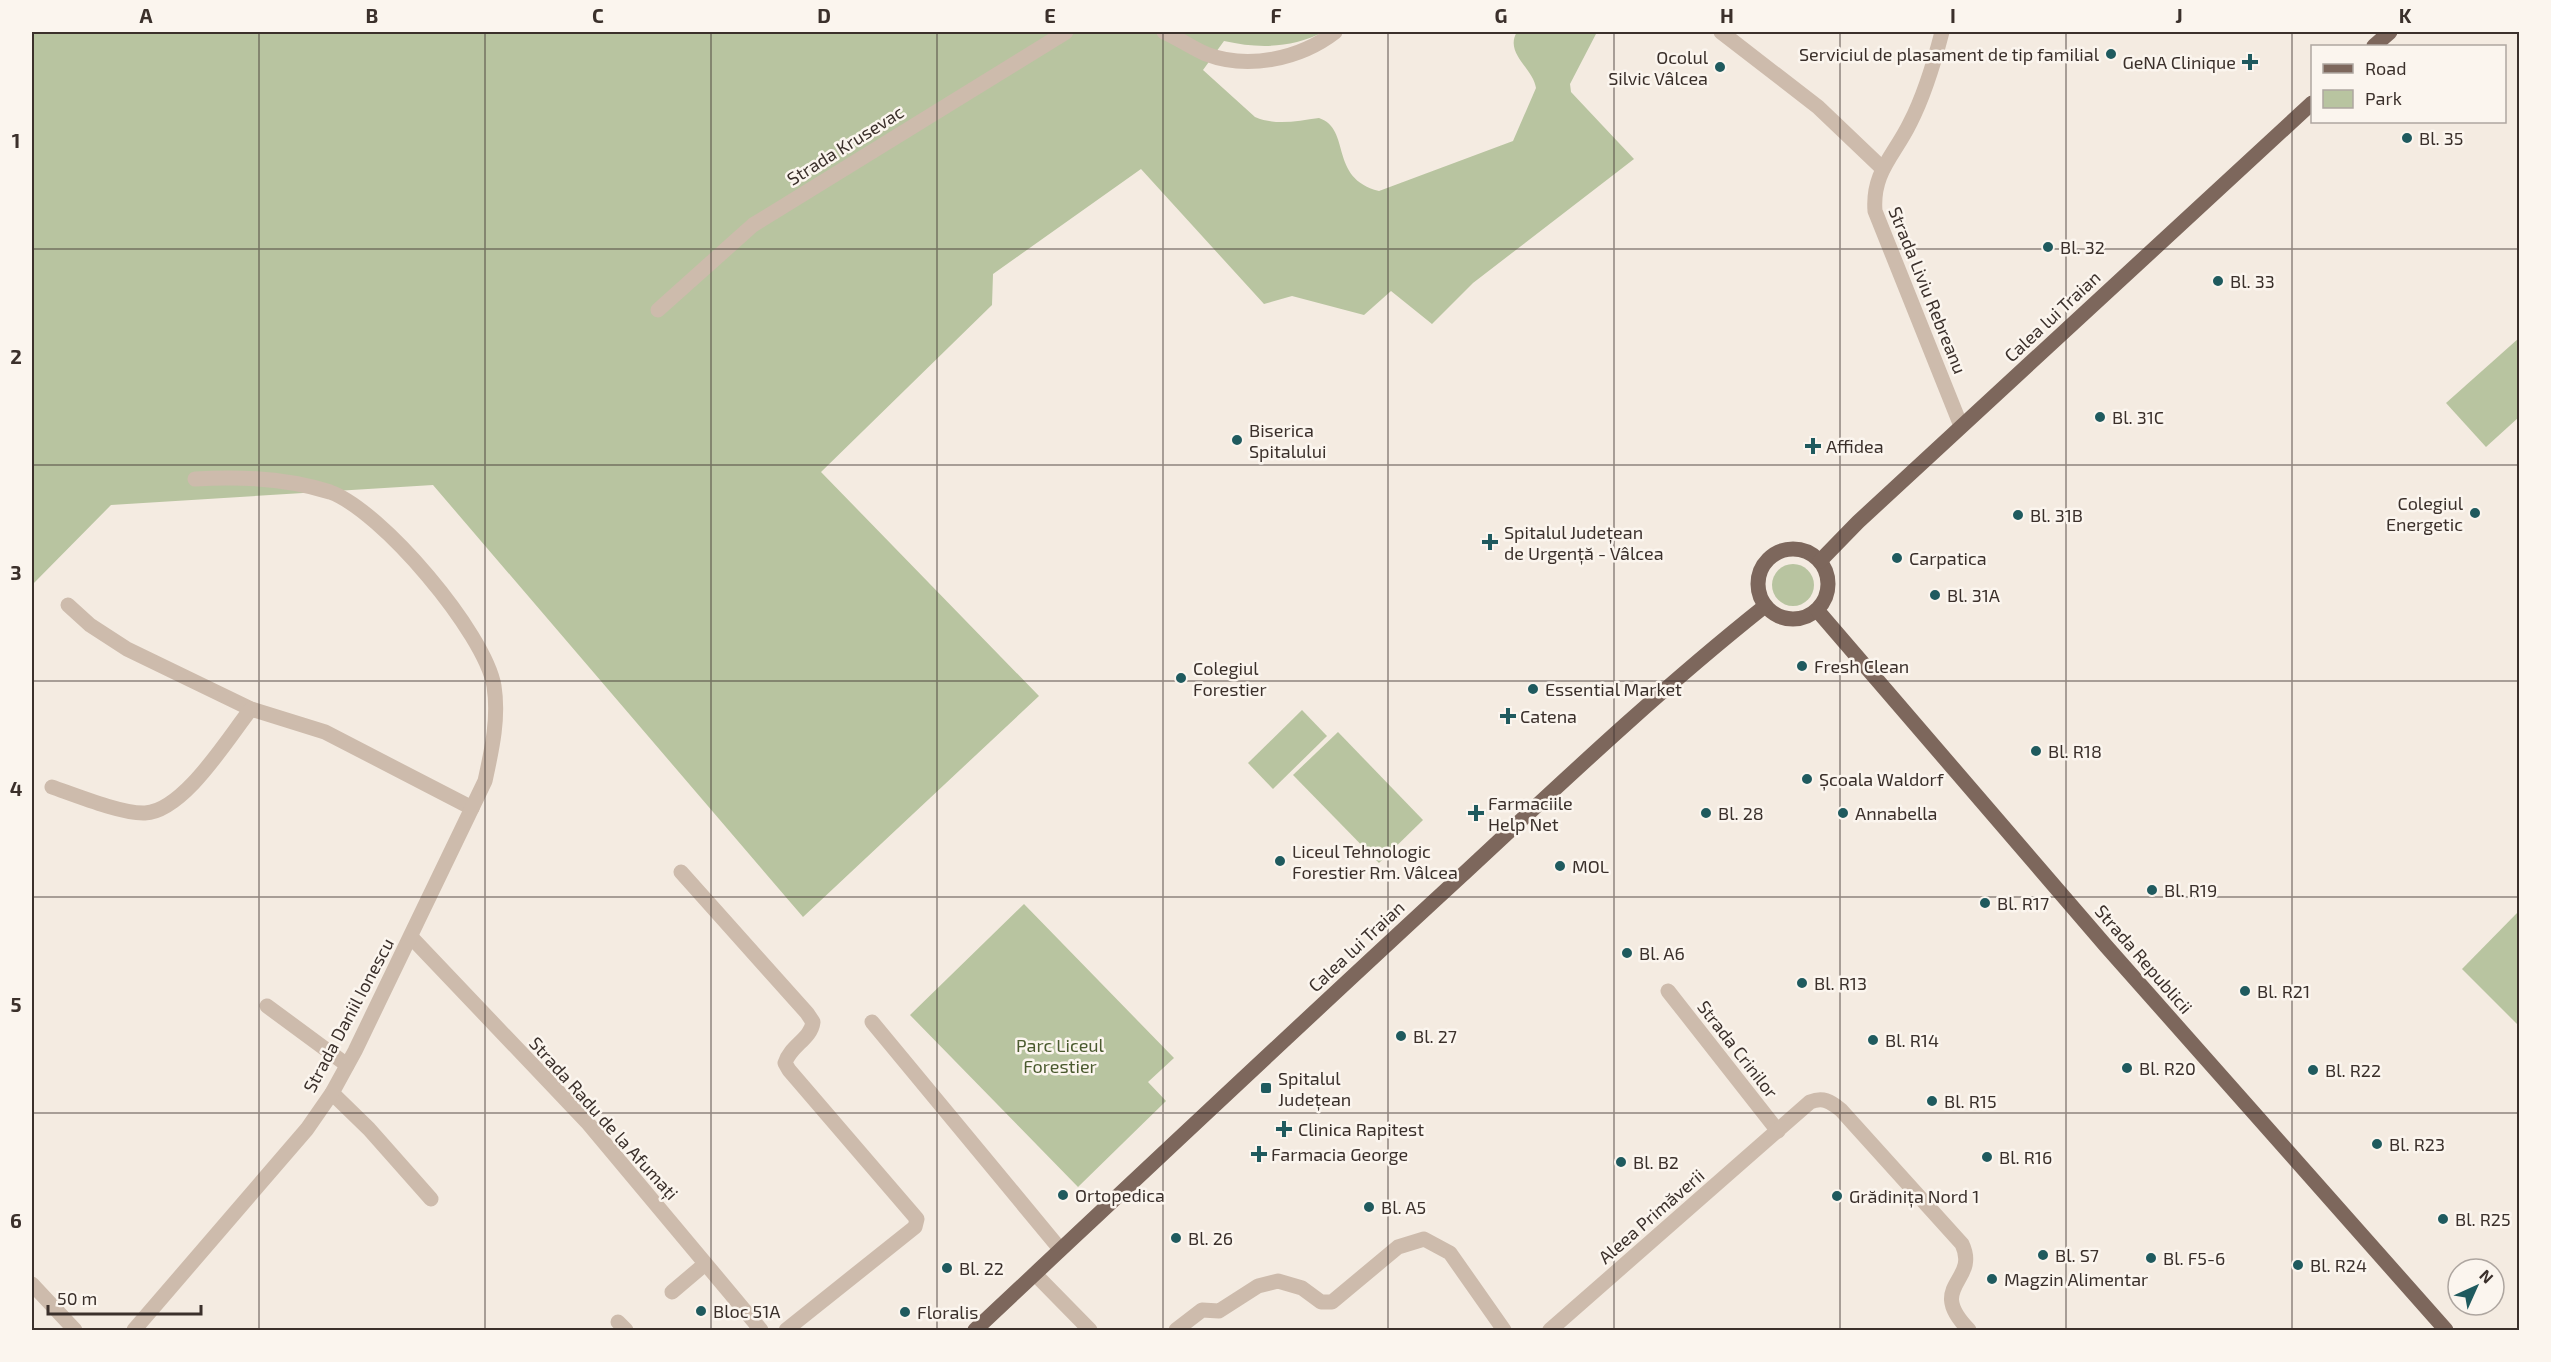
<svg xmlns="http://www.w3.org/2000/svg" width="2551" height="1362" viewBox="0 0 2551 1362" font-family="'Exo 2',sans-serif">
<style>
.green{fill:#b8c4a0}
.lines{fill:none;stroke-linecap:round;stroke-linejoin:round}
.minor{stroke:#cdbbac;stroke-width:15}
.major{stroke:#7d675c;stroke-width:15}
.grid{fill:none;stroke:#3b302b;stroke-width:1.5;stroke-opacity:0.55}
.poi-dot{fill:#1f5a5e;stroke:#fbf5ee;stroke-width:2}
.labels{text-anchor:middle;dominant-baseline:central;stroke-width:5;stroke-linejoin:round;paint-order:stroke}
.poi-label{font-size:18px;fill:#3b302b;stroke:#fbf5ee;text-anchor:start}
.street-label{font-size:18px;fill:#3b302b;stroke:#fbf5ee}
.park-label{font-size:18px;fill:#4a5a2e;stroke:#fbf5ee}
.neatline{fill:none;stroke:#3b302b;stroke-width:2}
.grid-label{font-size:20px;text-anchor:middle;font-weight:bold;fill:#3b302b}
</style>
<rect width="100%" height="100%" fill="#f4ebe1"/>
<!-- green -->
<g class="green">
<path d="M32,32H1324C1291,48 1260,49 1224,41L1203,70L1255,117C1276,126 1297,121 1319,118C1352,129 1328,178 1379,191L1513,141L1536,88C1533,68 1504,53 1517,32H1597L1570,84L1571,92L1634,159L1473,283L1432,324L1391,291L1364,315L1292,296L1264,304L1141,169L993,274L992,305L821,472L1039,696L803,917L433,485L111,505L32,585Z"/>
<polygon points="2519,338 2519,417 2486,447 2446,403"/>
<circle cx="1793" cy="585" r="21"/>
<polygon points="1302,710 1327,736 1273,789 1248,763"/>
<polygon points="1338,732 1423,820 1379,863 1293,775"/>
<polygon points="1024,904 1174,1058 1148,1082 1166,1101 1078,1187 910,1015"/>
<polygon points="2519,911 2519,1026 2462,969"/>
</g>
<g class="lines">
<!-- minor -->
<g class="minor">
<path d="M1164,32C1178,38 1192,48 1206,54C1248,70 1300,59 1335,32"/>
<polyline points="1721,32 1818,107 1882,168"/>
<path d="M1942,32C1934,63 1925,94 1910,123C1894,156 1872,172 1875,211L1961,426"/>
<polyline points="658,310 753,225 1066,32"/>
<polyline points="68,605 90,625 127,649 251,709 325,732 472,808"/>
<path d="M52,787C75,795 122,814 145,813C184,811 228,738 251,709"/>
<path d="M681,872L807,1013L813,1022C811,1039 790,1046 785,1063L789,1070L917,1219L915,1227L786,1330"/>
<polyline points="411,937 587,1122 761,1330"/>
<polyline points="1668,991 1778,1131"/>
<polyline points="267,1006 347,1065"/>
<polyline points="872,1022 1060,1249"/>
<polyline points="332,1093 369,1129 431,1199"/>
<polyline points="1035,1274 1090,1330"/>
<polyline points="32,1284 75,1330"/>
<polyline points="672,1292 705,1264"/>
<polyline points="618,1322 626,1330"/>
<path d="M134,1330L307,1129L332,1093L355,1051L485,781C492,749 499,718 494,686C485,633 381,510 330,492C286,478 241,476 195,479"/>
<polyline points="1176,1330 1202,1310 1219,1311 1258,1286 1278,1281 1302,1288 1321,1302 1332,1302 1398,1247 1424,1239 1450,1253 1504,1330"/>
<path d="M1550,1330L1810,1102C1823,1097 1830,1101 1841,1110L1962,1244C1980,1282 1925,1285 1969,1330"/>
</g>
<!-- major -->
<g class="major">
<polyline points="2374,46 2390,32"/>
<circle cx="1793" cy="584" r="35"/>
<polyline points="1820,561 1858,522 2312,103"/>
<polyline points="1817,610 2106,946 2446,1330"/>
<path d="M975,1330C1136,1179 1296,1028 1459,878C1559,785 1658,691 1765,606"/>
</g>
</g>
<!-- grid -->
<path class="grid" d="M259,32V1330M485,32V1330M711,32V1330M937,32V1330M1163,32V1330M1388,32V1330M1614,32V1330M1840,32V1330M2066,32V1330M2292,32V1330M32,249H2520M32,465H2520M32,681H2520M32,897H2520M32,1113H2520"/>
<!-- markers -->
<g class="poi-dot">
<circle cx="2111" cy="54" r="6"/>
<path d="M2247 53h6v6h6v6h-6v6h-6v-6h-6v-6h6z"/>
<circle cx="1720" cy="67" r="6"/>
<circle cx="2407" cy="138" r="6"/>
<circle cx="2048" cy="247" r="6"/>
<circle cx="2218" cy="281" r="6"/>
<circle cx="2100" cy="417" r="6"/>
<circle cx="1237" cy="440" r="6"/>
<path d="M1810 437h6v6h6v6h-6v6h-6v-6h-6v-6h6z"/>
<circle cx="2475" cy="513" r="6"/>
<circle cx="2018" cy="515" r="6"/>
<path d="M1487 533h6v6h6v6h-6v6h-6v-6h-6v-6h6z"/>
<circle cx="1897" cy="558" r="6"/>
<circle cx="1935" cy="595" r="6"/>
<circle cx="1802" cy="666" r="6"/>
<circle cx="1181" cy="678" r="6"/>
<circle cx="1533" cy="689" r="6"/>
<path d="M1505 707h6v6h6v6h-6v6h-6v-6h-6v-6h6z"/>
<circle cx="2036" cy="751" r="6"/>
<circle cx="1807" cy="779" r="6"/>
<path d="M1473 804h6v6h6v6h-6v6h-6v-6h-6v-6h6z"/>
<circle cx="1706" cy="813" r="6"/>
<circle cx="1843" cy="813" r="6"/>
<circle cx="1280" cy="861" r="6"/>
<circle cx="1560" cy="866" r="6"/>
<circle cx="2152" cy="890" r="6"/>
<circle cx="1985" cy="903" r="6"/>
<circle cx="1627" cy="953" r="6"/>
<circle cx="1802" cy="983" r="6"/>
<circle cx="2245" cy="991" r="6"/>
<circle cx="1401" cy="1036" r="6"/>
<circle cx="1873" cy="1040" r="6"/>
<circle cx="2127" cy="1068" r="6"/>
<circle cx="2313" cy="1070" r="6"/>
<rect x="1260" y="1082" width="12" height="12" rx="3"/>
<circle cx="1932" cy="1101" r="6"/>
<path d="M1281 1120h6v6h6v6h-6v6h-6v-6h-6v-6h6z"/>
<circle cx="2377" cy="1144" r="6"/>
<path d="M1256 1145h6v6h6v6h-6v6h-6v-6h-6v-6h6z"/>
<circle cx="1987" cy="1157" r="6"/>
<circle cx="1621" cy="1162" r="6"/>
<circle cx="1063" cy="1195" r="6"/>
<circle cx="1837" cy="1196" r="6"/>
<circle cx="1369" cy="1207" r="6"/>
<circle cx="2443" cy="1219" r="6"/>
<circle cx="1176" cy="1238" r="6"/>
<circle cx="2043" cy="1255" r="6"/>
<circle cx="2151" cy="1258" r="6"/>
<circle cx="2298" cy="1265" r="6"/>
<circle cx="947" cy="1268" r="6"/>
<circle cx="1992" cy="1279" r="6"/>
<circle cx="701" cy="1311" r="6"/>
<circle cx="905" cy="1312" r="6"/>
</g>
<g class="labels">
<!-- poi labels -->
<g class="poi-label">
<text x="2099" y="54" text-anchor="end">Serviciul de plasament de tip familial</text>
<text x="1708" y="57" text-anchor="end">Ocolul<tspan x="1708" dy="21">Silvic Vâlcea</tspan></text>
<text x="2236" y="62" text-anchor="end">GeNA Clinique</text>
<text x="2419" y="138">Bl. 35</text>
<text x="2060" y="247">Bl. 32</text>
<text x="2230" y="281">Bl. 33</text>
<text x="2112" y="417">Bl. 31C</text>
<text x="1249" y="430">Biserica<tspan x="1249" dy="21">Spitalului</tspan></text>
<text x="1826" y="446">Affidea</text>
<text x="2463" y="503" text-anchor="end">Colegiul<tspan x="2463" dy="21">Energetic</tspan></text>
<text x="2030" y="515">Bl. 31B</text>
<text x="1504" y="532">Spitalul Județean<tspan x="1504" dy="21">de Urgență - Vâlcea</tspan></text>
<text x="1909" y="558">Carpatica</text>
<text x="1947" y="595">Bl. 31A</text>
<text x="1814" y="666">Fresh Clean</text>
<text x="1193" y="668">Colegiul<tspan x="1193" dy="21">Forestier</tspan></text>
<text x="1545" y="689">Essential Market</text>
<text x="1520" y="716">Catena</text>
<text x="2048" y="751">Bl. R18</text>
<text x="1819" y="779">Școala Waldorf</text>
<text x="1488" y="803">Farmaciile<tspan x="1488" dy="21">Help Net</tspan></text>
<text x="1718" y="813">Bl. 28</text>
<text x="1855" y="813">Annabella</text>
<text x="1292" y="851">Liceul Tehnologic<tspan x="1292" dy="21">Forestier Rm. Vâlcea</tspan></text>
<text x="1572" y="866">MOL</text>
<text x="2164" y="890">Bl. R19</text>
<text x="1997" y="903">Bl. R17</text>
<text x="1639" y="953">Bl. A6</text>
<text x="1814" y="983">Bl. R13</text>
<text x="2257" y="991">Bl. R21</text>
<text x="1413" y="1036">Bl. 27</text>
<text x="1885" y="1040">Bl. R14</text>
<text x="2139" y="1068">Bl. R20</text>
<text x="2325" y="1070">Bl. R22</text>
<text x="1278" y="1078">Spitalul<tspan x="1278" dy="21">Județean</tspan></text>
<text x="1944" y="1101">Bl. R15</text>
<text x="1298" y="1129">Clinica Rapitest</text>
<text x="2389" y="1144">Bl. R23</text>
<text x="1271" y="1154">Farmacia George</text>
<text x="1999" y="1157">Bl. R16</text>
<text x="1633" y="1162">Bl. B2</text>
<text x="1075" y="1195">Ortopedica</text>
<text x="1849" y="1196">Grădinița Nord 1</text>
<text x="1381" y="1207">Bl. A5</text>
<text x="2455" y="1219">Bl. R25</text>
<text x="1188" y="1238">Bl. 26</text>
<text x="2055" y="1255">Bl. S7</text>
<text x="2163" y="1258">Bl. F5-6</text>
<text x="2310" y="1265">Bl. R24</text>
<text x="959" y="1268">Bl. 22</text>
<text x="2004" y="1279">Magzin Alimentar</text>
<text x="713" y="1311">Bloc 51A</text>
<text x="917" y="1312">Floralis</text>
</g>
<!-- street labels -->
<g class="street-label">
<text transform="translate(845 145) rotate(-32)">Strada Krusevac</text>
<text transform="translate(1928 290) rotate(68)">Strada Liviu Rebreanu</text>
<text transform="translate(2052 316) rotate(-43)">Calea lui Traian</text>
<text transform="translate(1356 946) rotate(-43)">Calea lui Traian</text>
<text transform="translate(2144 959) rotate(49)">Strada Republicii</text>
<text transform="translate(348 1015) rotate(-62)">Strada Daniil Ionescu</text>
<text transform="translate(1738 1049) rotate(52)">Strada Crinilor</text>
<text transform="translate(604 1118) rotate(48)">Strada Radu de la Afumați</text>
<text transform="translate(1651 1216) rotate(-41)">Aleea Primăverii</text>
</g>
<!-- park labels -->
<g class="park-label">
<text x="1060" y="1045">Parc Liceul<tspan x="1060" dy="21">Forestier</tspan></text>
</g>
</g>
<!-- border -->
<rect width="2551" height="1362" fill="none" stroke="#fbf5ee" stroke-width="66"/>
<!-- legend -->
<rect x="2311" y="45" width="195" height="78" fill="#fbf5ee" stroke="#aea6a0" stroke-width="1.5"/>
<rect x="2323" y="64" width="30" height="9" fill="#7d675c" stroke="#aea6a0" stroke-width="1.5"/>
<text x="2365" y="75" font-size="18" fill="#3b302b">Road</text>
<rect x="2323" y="90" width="30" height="18" fill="#b8c4a0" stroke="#aea6a0" stroke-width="1.5"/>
<text x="2365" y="105" font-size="18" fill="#3b302b">Park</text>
<!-- north arrow -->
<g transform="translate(2476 1287) rotate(45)"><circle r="28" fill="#fbf5ee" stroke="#aea6a0" stroke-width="1.5"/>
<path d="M0-4.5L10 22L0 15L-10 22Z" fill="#1f5a5e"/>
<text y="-9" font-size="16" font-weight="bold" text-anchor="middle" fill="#3b302b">N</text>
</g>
<!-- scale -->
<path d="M48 1305v9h153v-9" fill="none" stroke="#3b302b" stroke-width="3"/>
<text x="57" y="1305" font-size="18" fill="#3b302b" stroke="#fbf5ee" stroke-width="4.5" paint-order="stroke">50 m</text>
<rect x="33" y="33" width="2485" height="1296" class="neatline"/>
<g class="grid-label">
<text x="146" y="23">A</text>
<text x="372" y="23">B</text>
<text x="598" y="23">C</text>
<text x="824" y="23">D</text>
<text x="1050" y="23">E</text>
<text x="1276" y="23">F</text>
<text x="1501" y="23">G</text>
<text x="1727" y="23">H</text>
<text x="1953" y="23">I</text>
<text x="2179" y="23">J</text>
<text x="2405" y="23">K</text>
<text x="16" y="148">1</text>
<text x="16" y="364">2</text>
<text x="16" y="580">3</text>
<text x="16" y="796">4</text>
<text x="16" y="1012">5</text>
<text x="16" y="1228">6</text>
</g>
</svg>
